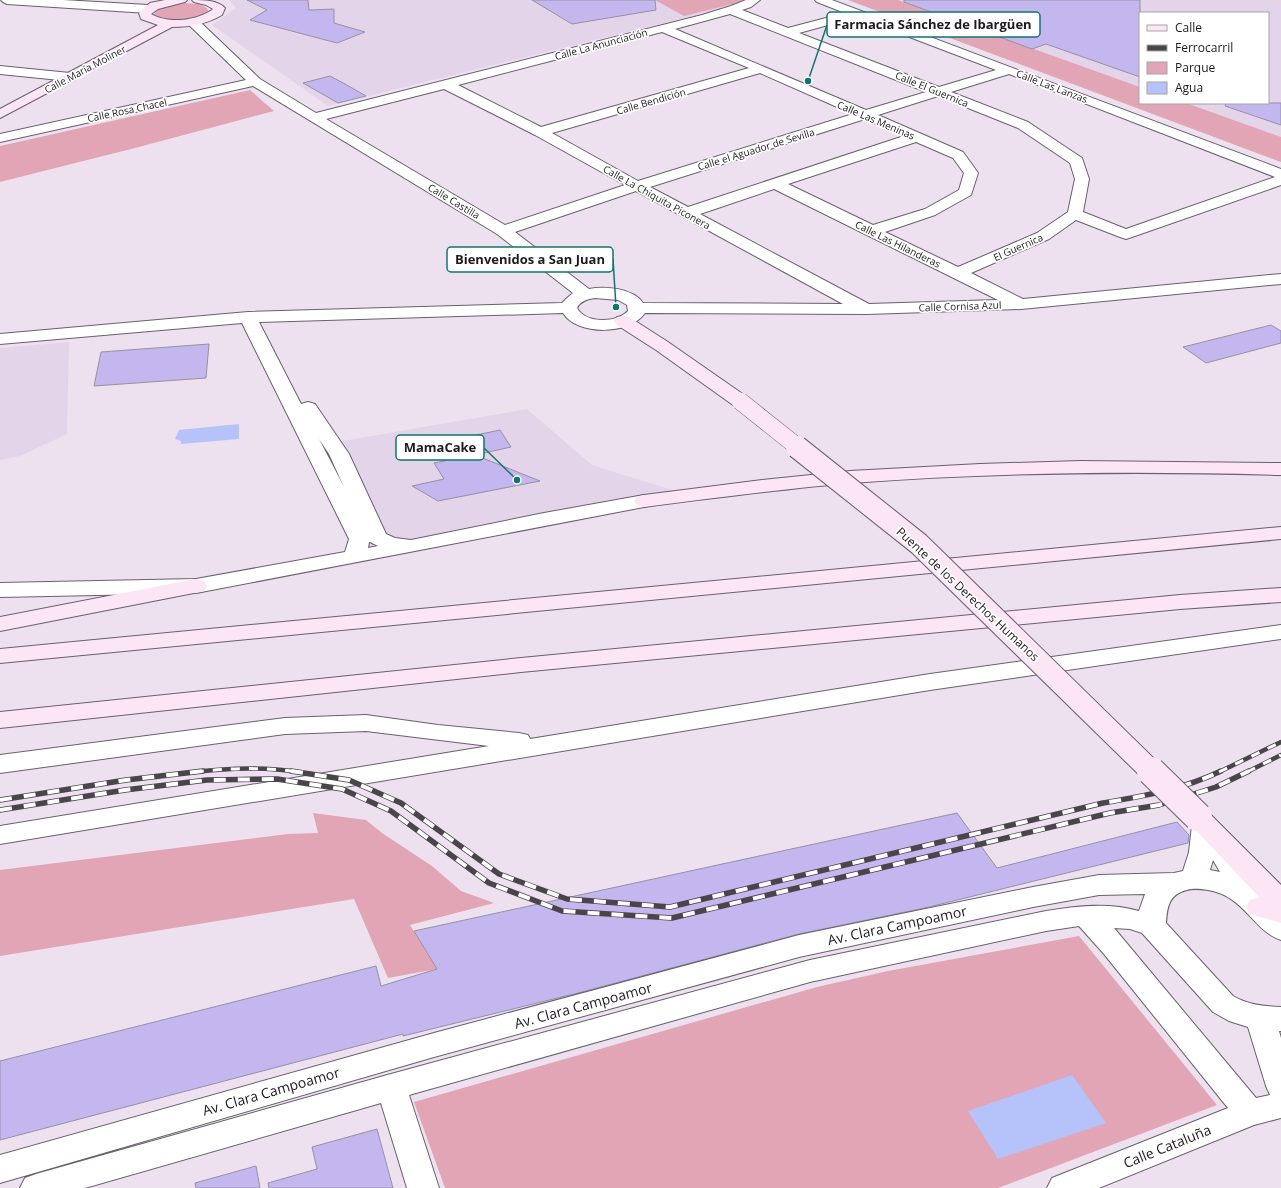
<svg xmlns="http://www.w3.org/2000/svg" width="1281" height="1188" viewBox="0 0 1281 1188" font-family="'Open Sans',sans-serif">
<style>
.built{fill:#e4d4e9}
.green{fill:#e2a5b5}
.water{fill:#b6c3fa}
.building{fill:#c4b6ee;stroke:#9591a2}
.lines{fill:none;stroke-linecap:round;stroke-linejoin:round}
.street-casing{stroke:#6a606d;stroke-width:2}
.secondary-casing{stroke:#6a606d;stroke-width:2}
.street{fill:#fff;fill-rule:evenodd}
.secondary{fill:#fce5f4;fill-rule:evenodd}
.rail-far1-casing{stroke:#4a444b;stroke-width:4.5}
.rail-casing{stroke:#4a444b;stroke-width:5.5}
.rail-far1{stroke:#fff;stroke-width:3;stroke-dasharray:9;stroke-linecap:butt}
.rail{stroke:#fff;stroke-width:4;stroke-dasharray:12;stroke-linecap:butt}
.secondary-bridge-far2-casing{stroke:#6a606d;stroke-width:18;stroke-linecap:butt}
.secondary-bridge-far1-casing{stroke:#6a606d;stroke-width:24;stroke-linecap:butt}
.secondary-bridge-casing{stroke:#6a606d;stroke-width:30;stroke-linecap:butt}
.secondary-bridge-far2{stroke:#fce5f4;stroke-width:17}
.secondary-bridge-far1{stroke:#fce5f4;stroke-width:22}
.secondary-bridge{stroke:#fce5f4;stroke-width:28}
.labels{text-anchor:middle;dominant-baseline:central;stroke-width:3.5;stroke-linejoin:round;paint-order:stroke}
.far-street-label{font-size:10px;fill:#1e191f;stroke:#fff}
.street-label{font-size:12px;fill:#1e191f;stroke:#fff}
.near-street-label{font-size:14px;fill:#1e191f;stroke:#fff}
.leader{fill:none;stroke:#0f766e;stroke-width:1.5}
.callout-dot{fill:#0f766e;stroke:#fff;stroke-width:1.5}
.callout{fill:#fff;stroke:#0f766e;stroke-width:1.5}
.callout-label{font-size:13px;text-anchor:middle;font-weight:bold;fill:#1e191f}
</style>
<rect width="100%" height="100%" fill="#ede1f0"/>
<!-- built -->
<g class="built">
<polygon points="229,0 751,0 753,1 328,106 212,25 236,8"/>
<polygon points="898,0 1281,0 1281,137 1186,103 1268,103 1268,13 1140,13 1140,87"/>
<polygon points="69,342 67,434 20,456 0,460 0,348"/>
<polygon points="527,409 592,465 688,495 369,554 314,446"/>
</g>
<!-- green -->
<g class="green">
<polygon points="655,0 749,0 684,16"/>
<polygon points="848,0 898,0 1140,87 1140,103 1186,103 1281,137 1281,162"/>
<path d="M184,3L199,4L207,8L208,11C200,21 161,25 154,14L160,8Z"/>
<polygon points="250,90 274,111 135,148 0,182 0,146"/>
<polygon points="313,813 366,820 382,833 432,866 461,891 494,903 410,925 437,969 388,978 354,899 0,956 0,870 288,834 318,833"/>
<polygon points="1079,936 1217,1105 998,1188 445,1188 414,1102 817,987 888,971"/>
</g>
<!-- water -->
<g class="water">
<polygon points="239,424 239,439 181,444 181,441 175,439 179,430"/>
<polygon points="1072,1075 1106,1123 998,1159 968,1111"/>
</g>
<!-- building -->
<g class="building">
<polygon points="247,0 308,0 309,10 334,9 334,23 365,32 337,43 250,20 267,10"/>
<polygon points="532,0 655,0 656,10 572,24"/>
<polygon points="904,0 1140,0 1140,77 1046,44 1032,49 904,2"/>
<polygon points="330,76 345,84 366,96 338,103 303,83"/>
<polygon points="1226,103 1281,103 1281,125 1225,106"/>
<polygon points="1271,325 1281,331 1281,343 1206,363 1183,347"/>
<polygon points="209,344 206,378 94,386 101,352"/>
<polygon points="500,430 511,447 475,455 540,481 438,501 412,486 444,479 434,463 445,461 431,437 443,442"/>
<polygon points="957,813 997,868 1177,822 1189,835 1188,843 929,907 799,934 578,993 403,1036 403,1034 0,1140 0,1061 376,966 381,986 437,969 414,931"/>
<polygon points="377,1129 393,1188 269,1188 268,1183 317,1169 312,1147"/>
<polygon points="256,1166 260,1188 196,1188 195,1183"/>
</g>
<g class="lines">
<defs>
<g id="street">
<polygon points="1,0 63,0 148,5 152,6 154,9 152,12 148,13 7,4 3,2"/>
<path d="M746,0H760L751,7L742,10L788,28L845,13L817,2L815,0H832L1281,169V185L1132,237L1126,239L1120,237L1076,220L1049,239L971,273L1023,299L1281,274V284L1021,309L867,314L645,313C630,335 577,336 563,313L259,322L301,404L308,402L315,404L349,454L386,534L395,538L411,540L544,513L644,495L651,497L654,501L651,505L644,507L196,593L0,597V583L196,579L345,552L349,539L242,323L0,344V334L248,312L562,303L567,298L573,293L497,234L253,86L0,142V134L246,80L189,25L187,22L189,19H197L260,79L316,113L702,15L731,6ZM730,14L926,92L866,110L675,29ZM857,17L996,70L939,87L799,33ZM662,32L749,68L541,127L458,85ZM760,73L853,114L638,181L552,133ZM1009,74L1275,177L1126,229L1083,212L1089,179L1082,158L1028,122L951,92ZM444,89L535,135L625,185L505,225L326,119ZM938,96L1018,128L1070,163L1075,179L1068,212L1037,233L958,267L885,232L935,215L971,195L978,173L963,152L878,115ZM865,119L904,136L688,207L650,187ZM916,142L953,158L964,173L959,190L925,209L873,225L788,184ZM774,189L998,300L869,304L700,214ZM636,191L843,304L643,303C633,288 605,286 589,289L515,232ZM595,298L618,300L627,305L628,311C616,323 586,324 577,308C580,301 588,299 595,298ZM319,439L329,454L344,487ZM369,542H370L378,546L368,548Z"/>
<polygon points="0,66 70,73 75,74 77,77 75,80 70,81 0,74"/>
<polygon points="1281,625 1281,639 930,690 0,844 0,826 489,746 366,731 285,734 0,773 0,755 285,718 366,715 438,725 519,733 528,735 530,739 930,674"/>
<path d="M1205,816L1214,818L1218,825L1217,832L1223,833L1257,888L1281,912V940C1253,931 1245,896 1208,890C1200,889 1194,888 1187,890C1169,894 1167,907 1166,923L1233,996C1249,1005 1263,1006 1281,1007V1031H1279L1281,1038V1118L1254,1125L1099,1188H1047L1052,1178L1228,1108L1104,954L1079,926L1046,931L810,982L409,1095L439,1188H407L381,1103L85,1188H20L25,1178L36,1174L391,1074L810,960L1046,911C1077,906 1109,902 1139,911L1145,894L1099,895L1033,907L799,957L434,1057L0,1183V1155L434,1033L799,935L1033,887L1099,875L1174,873L1183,871L1189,852L1192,825L1196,818ZM1213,860L1220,872L1210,870ZM1114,928L1130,929L1142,933L1213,1012L1229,1021L1248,1027L1266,1086L1270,1095L1256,1098Z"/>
</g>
<g id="secondary">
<path d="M165,0H187L185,2L158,9L151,14C169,24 195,21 212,10L213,9L206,5L194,2L192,0C204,0 217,0 225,8L222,15C207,24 190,27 172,27L0,118V109L158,25L141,19L139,13L150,3Z"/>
<polygon points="623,316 629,317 668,342 747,397 749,401 747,405 740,407 733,405 656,350 617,325 614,321 617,317"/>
<path d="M1080,461L1281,463V475C1138,471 994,472 851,483C782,489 713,498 644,507L637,505L634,501L637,497L644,495L762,480L850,471L980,464Z"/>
<polygon points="1281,527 1281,539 0,663 0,649"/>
<polygon points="196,579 204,581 207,586 204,591 0,631 0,617"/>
<polygon points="1281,588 1281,602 1180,609 521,672 0,728 0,712 521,658 1180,595"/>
<polygon points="1198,808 1207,811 1281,885 1281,923 1250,914 1246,907 1250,900 1259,897 1189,823 1185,817 1189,811"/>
</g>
</defs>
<!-- street casing -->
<use href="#street" class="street-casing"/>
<!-- secondary casing -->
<use href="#secondary" class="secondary-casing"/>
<!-- street -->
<use href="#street" class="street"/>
<!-- secondary -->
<use href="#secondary" class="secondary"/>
<defs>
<g id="rail-far1">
<path d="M195,772C227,768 266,767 298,772"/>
<polyline points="1219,772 1281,742"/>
<polyline points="1247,772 1281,755"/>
</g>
<g id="rail">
<path d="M291,771L349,780L401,803L499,874L567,899L670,907L1103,803C1144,796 1184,789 1221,771"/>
<polyline points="0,800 126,780 203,771"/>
<polyline points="0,810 125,790 207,780 277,779 342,789 391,811 489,883 562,911 672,918 1110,813 1159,805 1216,787 1249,771"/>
</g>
</defs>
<!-- rail-far1 casing -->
<use href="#rail-far1" class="rail-far1-casing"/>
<!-- rail casing -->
<use href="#rail" class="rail-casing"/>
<!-- rail-far1 -->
<use href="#rail-far1" class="rail-far1"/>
<!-- rail -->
<use href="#rail" class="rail"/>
<defs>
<polyline id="secondary-bridge-far2" points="740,401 799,448"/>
<polyline id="secondary-bridge-far1" points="797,447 919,544 1152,772"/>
<polyline id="secondary-bridge" points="1151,771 1198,817"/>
</defs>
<!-- secondary-bridge-far2 casing -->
<use href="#secondary-bridge-far2" class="secondary-bridge-far2-casing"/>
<!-- secondary-bridge-far1 casing -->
<use href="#secondary-bridge-far1" class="secondary-bridge-far1-casing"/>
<!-- secondary-bridge casing -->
<use href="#secondary-bridge" class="secondary-bridge-casing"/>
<!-- secondary-bridge-far2 -->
<use href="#secondary-bridge-far2" class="secondary-bridge-far2"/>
<!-- secondary-bridge-far1 -->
<use href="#secondary-bridge-far1" class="secondary-bridge-far1"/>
<!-- secondary-bridge -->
<use href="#secondary-bridge" class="secondary-bridge"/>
</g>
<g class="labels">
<!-- far-street labels -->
<g class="far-street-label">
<text transform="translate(601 44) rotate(-15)">Calle La Anunciación</text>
<text transform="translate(85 69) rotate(-28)">Calle María Moliner</text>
<text transform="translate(1052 86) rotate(21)">Calle Las Lanzas</text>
<text transform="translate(932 89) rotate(22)">Calle El Guernica</text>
<text transform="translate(651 101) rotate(-16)">Calle Bendición</text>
<text transform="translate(127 110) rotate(-12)">Calle Rosa Chacel</text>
<text transform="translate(876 120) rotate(23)">Calle Las Meninas</text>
<text transform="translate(756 149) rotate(-17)">Calle el Aguador de Sevilla</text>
<text transform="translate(657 197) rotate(29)">Calle La Chiquita Piconera</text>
<text transform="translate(454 201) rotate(31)">Calle Castilla</text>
<text transform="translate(898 244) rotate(26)">Calle Las Hilanderas</text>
<text transform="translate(1018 247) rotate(-24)">El Guernica</text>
<text transform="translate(960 306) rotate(-2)">Calle Cornisa Azul</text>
</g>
<!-- street labels -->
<g class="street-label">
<text transform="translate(968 594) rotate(43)">Puente de los Derechos Humanos</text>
</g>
<!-- near-street labels -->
<g class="near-street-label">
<text transform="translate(897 925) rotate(-12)">Av. Clara Campoamor</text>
<text transform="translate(583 1005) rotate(-15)">Av. Clara Campoamor</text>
<text transform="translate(271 1091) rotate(-16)">Av. Clara Campoamor</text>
<text transform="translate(1167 1146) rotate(-22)">Calle Cataluña</text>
</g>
</g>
<!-- callouts -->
<path class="leader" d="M808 81L827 25M616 307L613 259M517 480L484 448"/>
<g class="callout-dot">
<circle cx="808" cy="81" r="4"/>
<circle cx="616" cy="307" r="4"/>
<circle cx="517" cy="480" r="4"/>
</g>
<g class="callout">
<rect x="827" y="12" width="213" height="25" rx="4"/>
<rect x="447" y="247" width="166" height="25" rx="4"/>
<rect x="396" y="435" width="88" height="25" rx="4"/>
</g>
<g class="callout-label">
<text x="933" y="29">Farmacia Sánchez de Ibargüen</text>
<text x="530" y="264">Bienvenidos a San Juan</text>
<text x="440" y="452">MamaCake</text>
</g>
<!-- legend -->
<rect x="1139" y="12" width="130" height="92" fill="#ffffff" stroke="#a5a3a5"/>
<rect x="1147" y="25" width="20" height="6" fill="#fce5f4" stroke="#a5a3a5"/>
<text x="1175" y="32" font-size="12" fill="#1e191f">Calle</text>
<rect x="1147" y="45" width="20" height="6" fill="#4a444b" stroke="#a5a3a5"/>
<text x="1175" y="52" font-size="12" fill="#1e191f">Ferrocarril</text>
<rect x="1147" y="62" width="20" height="12" fill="#e2a5b5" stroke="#a5a3a5"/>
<text x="1175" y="72" font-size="12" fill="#1e191f">Parque</text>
<rect x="1147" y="82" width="20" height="12" fill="#b6c3fa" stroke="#a5a3a5"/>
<text x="1175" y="92" font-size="12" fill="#1e191f">Agua</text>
</svg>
